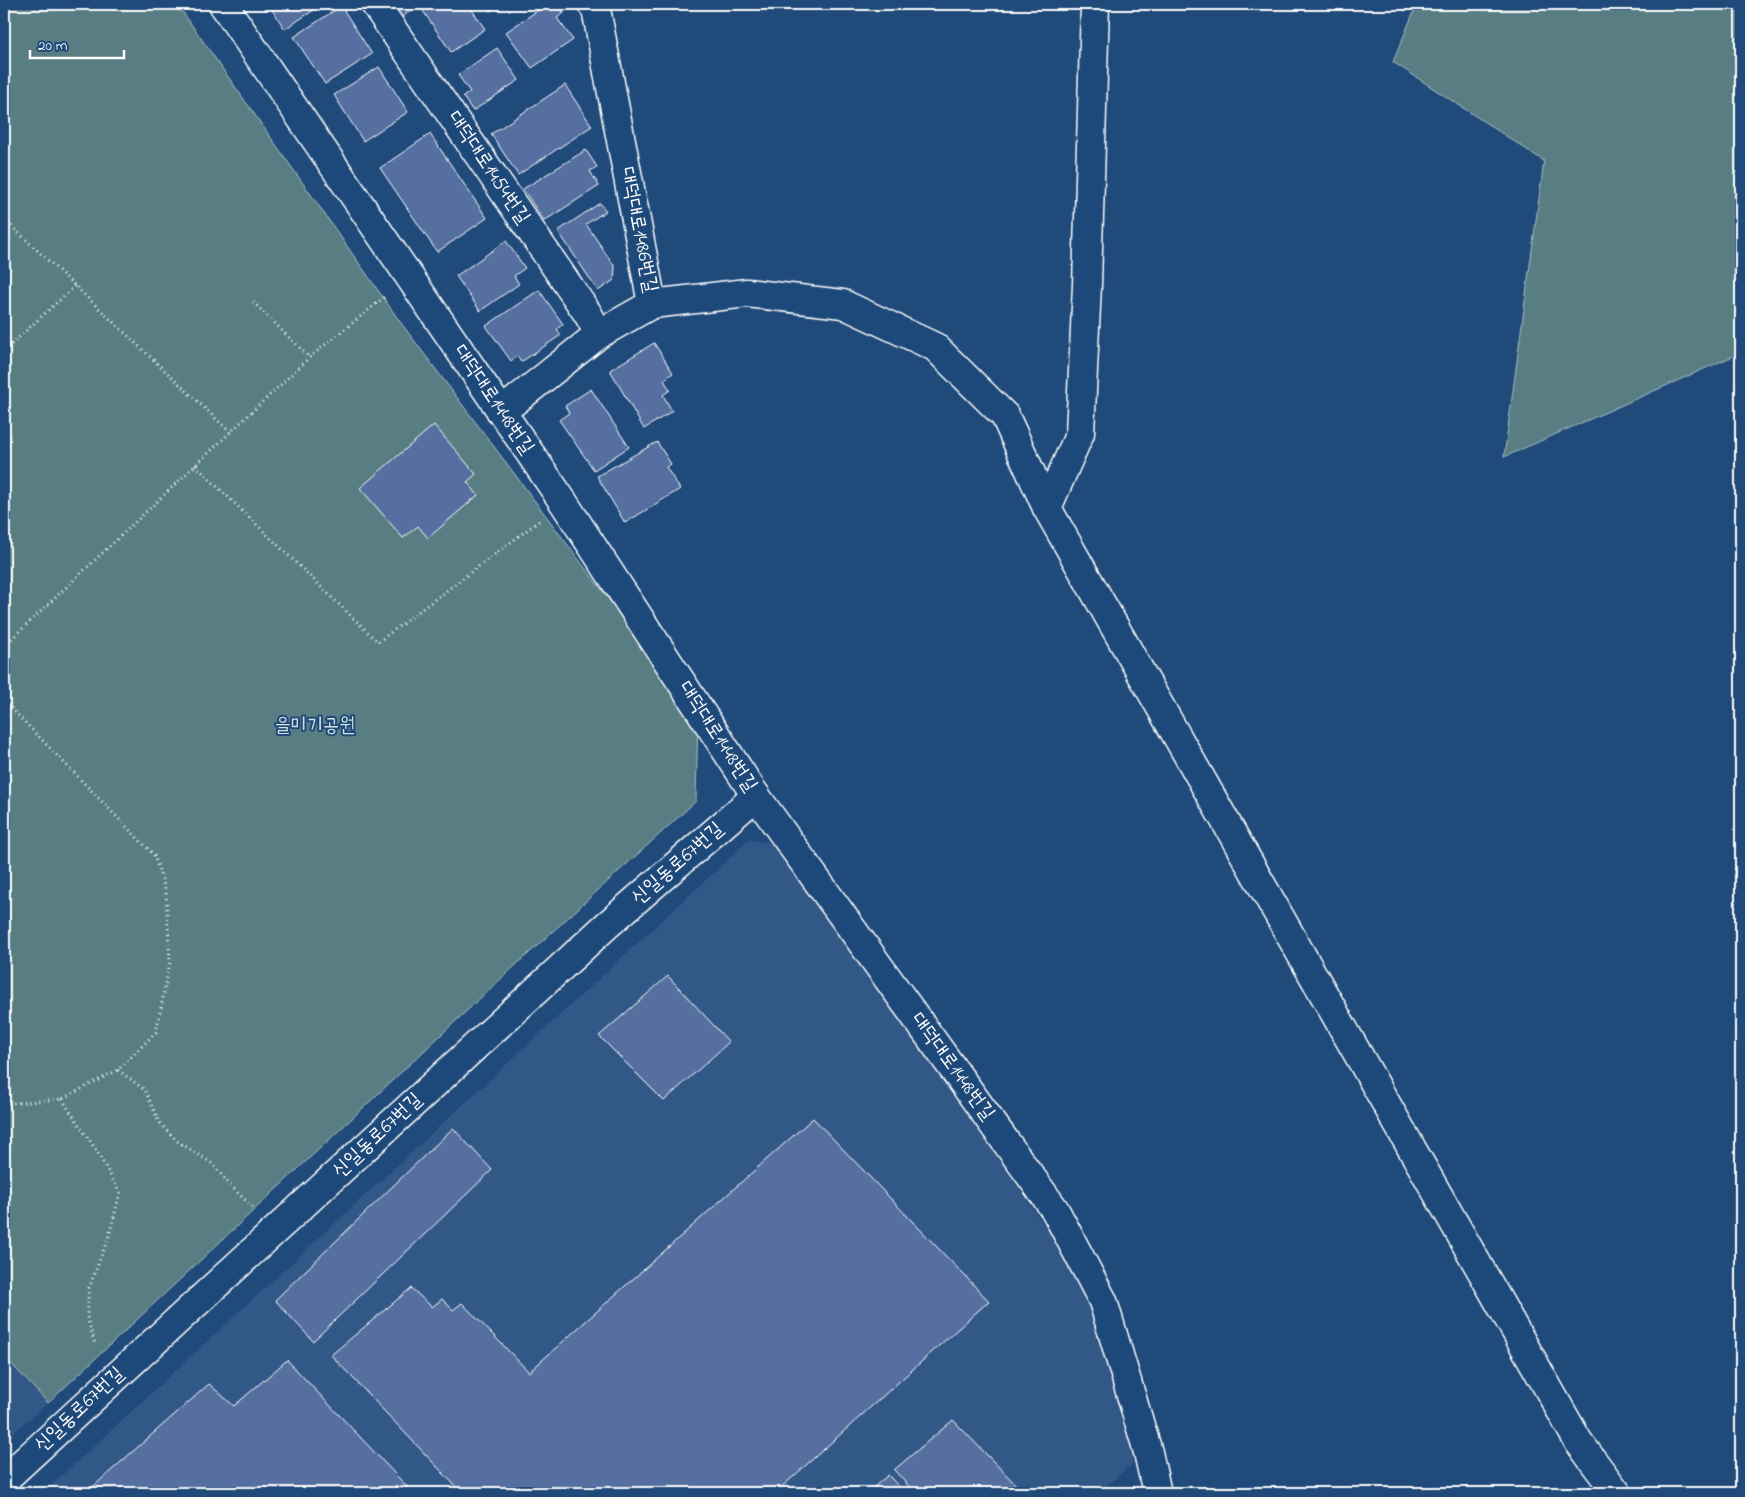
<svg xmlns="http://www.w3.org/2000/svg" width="1745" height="1497" viewBox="0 0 1745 1497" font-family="'Indie Flower','Poor Story',sans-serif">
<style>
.built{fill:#335887}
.green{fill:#597e84;stroke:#acbec2}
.building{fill:#556fa0;stroke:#fff}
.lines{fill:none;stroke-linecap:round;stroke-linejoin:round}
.minor-casing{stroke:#fff;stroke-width:31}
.path{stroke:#fff;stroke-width:3;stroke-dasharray:1 4;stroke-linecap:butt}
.minor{stroke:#1f4a7a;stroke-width:28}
.labels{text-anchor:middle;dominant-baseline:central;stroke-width:4;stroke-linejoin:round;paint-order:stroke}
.street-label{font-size:20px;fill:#fff;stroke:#1f4a7a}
.park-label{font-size:20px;fill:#d6dfe0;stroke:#1f4a7a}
</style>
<rect width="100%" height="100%" fill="#1f4a7a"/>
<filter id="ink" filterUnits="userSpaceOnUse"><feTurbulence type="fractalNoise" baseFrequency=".02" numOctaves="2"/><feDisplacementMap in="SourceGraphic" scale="10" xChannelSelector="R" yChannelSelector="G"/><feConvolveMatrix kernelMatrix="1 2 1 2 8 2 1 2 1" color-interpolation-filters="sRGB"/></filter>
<g filter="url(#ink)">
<!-- built -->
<g class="built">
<polygon points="749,840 783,845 1077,1273 1101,1331 1137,1460 1098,1493 43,1493"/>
<polygon points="4,1356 48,1403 4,1441"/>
</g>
<!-- green -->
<g class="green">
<polygon points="4,4 177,4 401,323 698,718 696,801 505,975 48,1403 4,1356"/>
<polygon points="1417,4 1741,4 1741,355 1738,354 1504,457 1544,161 1393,62"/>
</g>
<!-- building -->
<g class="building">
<polygon points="268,4 323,4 285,29"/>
<polygon points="393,4 468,4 485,29 451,52 419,5 402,17"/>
<polygon points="485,4 500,4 490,11"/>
<polygon points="547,4 557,4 564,13 557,18 573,40 532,68 506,32"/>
<polygon points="341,6 372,54 325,84 294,37"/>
<polygon points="497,48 519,80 473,111 463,97 470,92 458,75"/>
<polygon points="379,67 408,112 363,141 334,95"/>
<polygon points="565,85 592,126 518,175 491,134"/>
<polygon points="430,134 487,218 437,252 380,168"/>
<polygon points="586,150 597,167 590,171 599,186 544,221 523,189"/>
<polygon points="600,203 606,211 586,224 615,267 614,280 598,291 558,231"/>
<polygon points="506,241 525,268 514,276 519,284 480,311 456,276"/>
<polygon points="539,290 563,324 557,329 561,335 521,362 517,356 511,361 486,326"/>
<polygon points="654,343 673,373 664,380 670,390 663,395 672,411 644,429 610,370"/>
<polygon points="591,389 629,447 594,470 559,420 569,413 565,406"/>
<polygon points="434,425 476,474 467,482 478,495 428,538 418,526 403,538 360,488"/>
<polygon points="657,442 671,464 666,467 680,489 625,523 597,476"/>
<polygon points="668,976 729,1042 664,1101 599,1036"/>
<polygon points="813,1118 989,1301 775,1493 462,1493 331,1355 411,1288 432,1307 442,1299 453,1310 462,1303 529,1372"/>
<polygon points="453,1128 492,1170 313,1341 275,1300"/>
<polygon points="287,1360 413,1493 86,1493 209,1384 234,1406"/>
<polygon points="953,1420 1024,1493 915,1493 894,1470"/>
<polygon points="888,1475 905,1493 867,1493"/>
</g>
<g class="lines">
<defs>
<g id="minor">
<polyline points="223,4 564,503 756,796 1055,1210 1103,1301 1148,1452 1157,1493"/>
<polyline points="375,4 588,314 599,334"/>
<polyline points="652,304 747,293 843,304 935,347 1005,416 1047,508 1527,1351 1578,1441 1617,1493"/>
<polyline points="501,412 599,334 652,304 596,9 592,4"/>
<polyline points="1047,508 1080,433 1087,285 1095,4"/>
<polyline points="4,1480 606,926 756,796"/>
</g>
</defs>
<!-- minor casing -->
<use href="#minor" class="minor-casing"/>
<!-- path -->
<g class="path">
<polyline points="4,219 230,432"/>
<polyline points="253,302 309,357"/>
<polyline points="4,351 75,286"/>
<polyline points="195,465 378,642 539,521"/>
<polyline points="4,646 310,357 386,296"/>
<polyline points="4,701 154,855 166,892 170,962 156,1032 118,1070 62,1099 4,1104"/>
<polyline points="118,1070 145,1090 159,1122 177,1141 213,1164 229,1184 254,1209"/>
<polyline points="62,1099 98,1153 120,1193 109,1236 89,1288 87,1317 95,1344"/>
</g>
<!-- minor -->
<use href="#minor" class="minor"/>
</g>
</g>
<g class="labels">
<!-- street labels -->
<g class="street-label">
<text transform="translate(488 168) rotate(56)">대덕대로1454번길</text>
<text transform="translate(638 230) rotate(79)">대덕대로1486번길</text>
<text transform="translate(493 400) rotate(56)">대덕대로1448번길</text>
<text transform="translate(717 737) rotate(57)">대덕대로1448번길</text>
<text transform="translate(678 864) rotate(-41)">신일동로67번길</text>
<text transform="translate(952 1067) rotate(54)">대덕대로1448번길</text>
<text transform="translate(378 1136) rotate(-43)">신일동로67번길</text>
<text transform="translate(80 1410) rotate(-43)">신일동로67번길</text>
</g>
<!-- park labels -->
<g class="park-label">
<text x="315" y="726">을미기공원</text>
</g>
</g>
<!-- margin -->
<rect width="1745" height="1497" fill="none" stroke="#1f4a7a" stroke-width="20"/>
<rect x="10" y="10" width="1725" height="1477" fill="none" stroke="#fff" stroke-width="2" filter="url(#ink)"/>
<!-- scale -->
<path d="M30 50v8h94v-8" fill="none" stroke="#ffffff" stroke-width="2.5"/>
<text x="38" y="50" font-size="15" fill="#ffffff" stroke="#1f4a7a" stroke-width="4" paint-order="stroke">20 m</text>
</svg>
